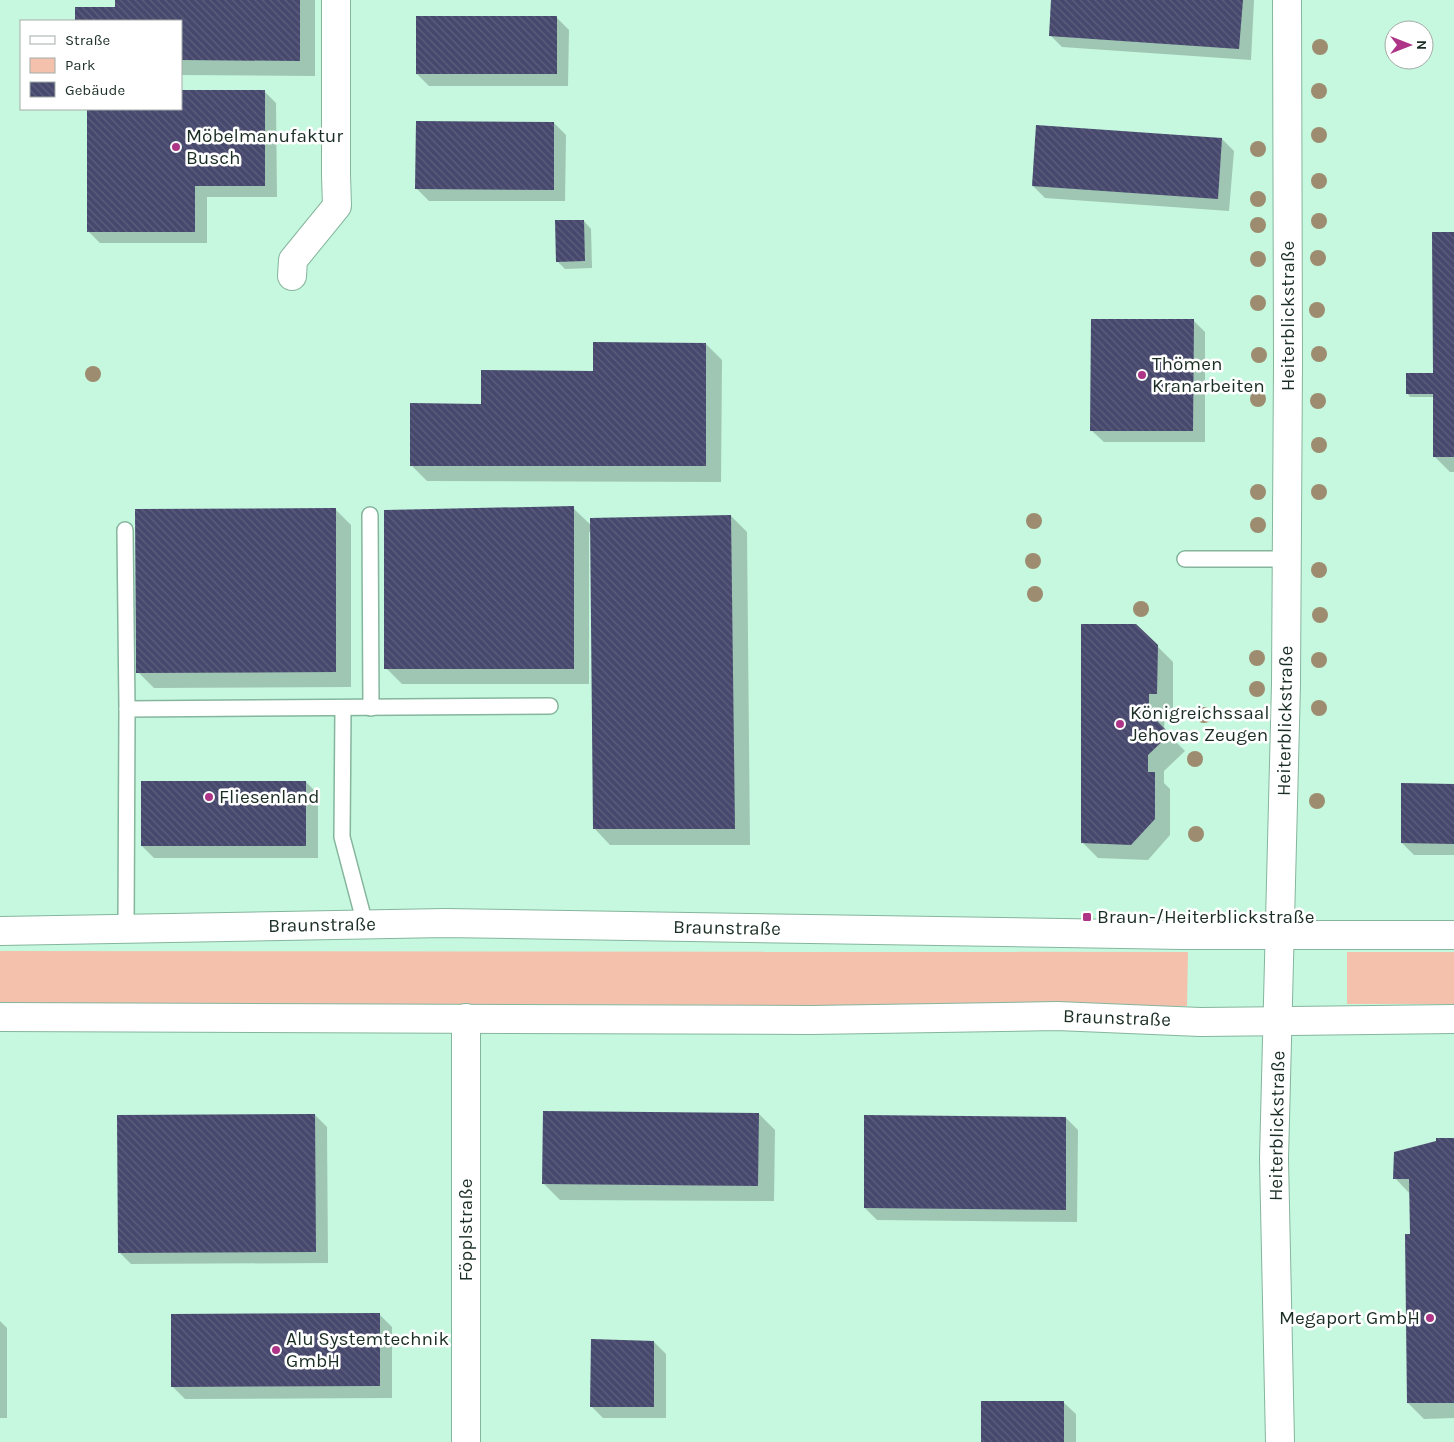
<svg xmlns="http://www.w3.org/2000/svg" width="1454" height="1442" viewBox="0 0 1454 1442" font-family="Karla,sans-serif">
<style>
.green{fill:#f4c1ac}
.shadow{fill:#0003}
.building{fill:url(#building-back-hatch)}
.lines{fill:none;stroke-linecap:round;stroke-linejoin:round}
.lane-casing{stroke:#85b59d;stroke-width:18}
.street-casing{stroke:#85b59d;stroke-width:30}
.secondary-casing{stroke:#85b59d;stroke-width:30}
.lane{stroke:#fff;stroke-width:15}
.street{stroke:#fff;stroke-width:28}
.secondary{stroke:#fff;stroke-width:28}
.tree{fill:#9d8c6f}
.poi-dot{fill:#ae3487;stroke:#fff;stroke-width:2}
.labels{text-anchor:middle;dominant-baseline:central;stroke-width:5;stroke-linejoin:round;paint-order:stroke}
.poi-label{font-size:19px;fill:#1b2e25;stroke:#fff;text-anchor:start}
.street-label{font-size:19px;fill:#1b2e25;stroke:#fff}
</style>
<defs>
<pattern id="building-back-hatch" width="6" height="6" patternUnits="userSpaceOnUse" patternTransform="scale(1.25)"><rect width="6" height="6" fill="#47486d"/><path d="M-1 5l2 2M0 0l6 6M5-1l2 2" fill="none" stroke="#5e607d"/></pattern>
</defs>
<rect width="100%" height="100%" fill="#c6f8df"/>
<!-- green -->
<g class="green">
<polygon points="0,951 1188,952 1187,1006 0,1003"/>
<rect x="1347" y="952" width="107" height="52"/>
</g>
<!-- shadow -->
<g class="shadow">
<polygon points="117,0 315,0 315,76 181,75 181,21 76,21 76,8 117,8"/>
<polygon points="1052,0 1254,0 1251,60 1062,47 1050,35"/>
<polygon points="557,18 569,30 568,86 429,86 417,74"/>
<polygon points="264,91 276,103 277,197 207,197 207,243 100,243 88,231 88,109 181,109"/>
<polygon points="554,123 566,135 565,201 429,201 417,189"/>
<polygon points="1222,139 1234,151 1229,211 1045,198 1033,186"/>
<polygon points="584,221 591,229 592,268 565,269 557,261"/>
<polygon points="1454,233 1454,472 1450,472 1434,456 1434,397 1410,397 1407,393 1434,374"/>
<polygon points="1193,320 1205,332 1205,442 1104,442 1091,430"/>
<polygon points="706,344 722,360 721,482 427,481 411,465 482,405 595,372"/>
<polygon points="573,508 592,526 731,516 747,532 750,845 610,845 595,829 592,532 589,532 589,684 402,684 386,668"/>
<polygon points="335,509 351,525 351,687 154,688 138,672"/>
<polygon points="1157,646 1173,662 1173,709 1165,709 1164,730 1185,751 1164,771 1164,783 1170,789 1170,835 1148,860 1098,858 1082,842"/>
<polygon points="306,782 318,794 318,858 154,858 142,846"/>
<polygon points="1454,785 1454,855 1414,855 1402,843"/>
<polygon points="759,1114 775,1130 774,1201 560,1200 544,1184"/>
<polygon points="315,1115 327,1127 328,1263 131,1264 119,1252"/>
<polygon points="1066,1118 1078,1130 1077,1222 877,1220 865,1208"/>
<polygon points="1454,1139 1454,1418 1424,1419 1408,1403 1411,1195 1395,1178"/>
<polygon points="380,1315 392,1327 392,1398 185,1399 173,1387"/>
<polygon points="0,1321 7,1328 7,1418 0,1418"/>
<polygon points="654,1342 666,1354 666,1418 603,1418 591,1406"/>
<polygon points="1063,1402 1076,1414 1076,1442 982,1442"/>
</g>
<!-- building -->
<g class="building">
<polygon points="115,0 300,0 300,61 181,60 181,21 75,21 75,7 115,7"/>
<polygon points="1051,0 1243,0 1239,49 1049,36"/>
<rect x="416" y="16" width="141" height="58"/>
<polygon points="181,90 265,90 265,186 195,186 195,232 87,232 87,109 181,109"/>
<polygon points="416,121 554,122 554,190 415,189"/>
<polygon points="1036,125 1222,138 1218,199 1032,186"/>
<polygon points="555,220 584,220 585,261 556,262"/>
<polygon points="1432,232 1454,232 1454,457 1433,457 1433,394 1406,394 1406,373 1433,373"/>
<polygon points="1091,319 1194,319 1193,431 1090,431"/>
<polygon points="593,342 706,343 706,466 410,466 410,403 481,404 481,370 593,371"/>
<polygon points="574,506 574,669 384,669 384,510"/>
<polygon points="336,508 336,672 136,673 135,509"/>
<polygon points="731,515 735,829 593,829 590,518"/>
<polygon points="1081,624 1136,624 1158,645 1157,694 1149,694 1149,713 1170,734 1148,755 1148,772 1155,772 1155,819 1131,845 1081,843"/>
<rect x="141" y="781" width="165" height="65"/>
<polygon points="1401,783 1454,784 1454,844 1401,843"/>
<polygon points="543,1111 759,1113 758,1186 542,1184"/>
<polygon points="315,1114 316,1252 118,1253 117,1115"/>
<polygon points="864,1115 1066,1117 1066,1210 864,1208"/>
<polygon points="1436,1138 1454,1138 1454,1403 1407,1403 1405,1234 1410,1234 1409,1179 1393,1179 1394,1152 1436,1141"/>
<polygon points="380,1313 380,1386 171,1387 171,1314"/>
<polygon points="591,1339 654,1341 654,1407 590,1407"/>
<rect x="981" y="1401" width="83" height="41"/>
</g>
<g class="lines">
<defs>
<g id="lane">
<polyline points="370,515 371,708"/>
<polyline points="125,530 127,709 126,929"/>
<polyline points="1185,559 1287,559"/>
<polyline points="343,708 342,837 365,924"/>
<polyline points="127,709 550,706"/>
</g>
<g id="street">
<polyline points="292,276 293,260 337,206 336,175 336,0"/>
<polyline points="466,1442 466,1018"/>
</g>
<g id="secondary">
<polyline points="0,931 445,923 1183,935 1454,935"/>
<polyline points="0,1017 811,1020 1057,1016 1200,1022 1454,1019"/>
<polyline points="1280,1442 1274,1159 1286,684 1288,363 1287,0"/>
</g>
</defs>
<!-- lane casing -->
<use href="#lane" class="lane-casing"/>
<!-- street casing -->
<use href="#street" class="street-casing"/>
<!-- secondary casing -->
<use href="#secondary" class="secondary-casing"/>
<!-- lane -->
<use href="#lane" class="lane"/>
<!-- street -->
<use href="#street" class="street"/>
<!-- secondary -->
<use href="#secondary" class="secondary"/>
</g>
<!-- trees -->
<g class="tree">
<circle cx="1320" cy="47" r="8"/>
<circle cx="1319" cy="91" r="8"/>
<circle cx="1319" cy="135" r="8"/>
<circle cx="1258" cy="149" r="8"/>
<circle cx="1319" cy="181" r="8"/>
<circle cx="1258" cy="199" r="8"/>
<circle cx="1319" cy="221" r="8"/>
<circle cx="1258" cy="225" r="8"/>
<circle cx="1318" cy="258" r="8"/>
<circle cx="1258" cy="259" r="8"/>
<circle cx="1258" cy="303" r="8"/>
<circle cx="1317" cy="310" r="8"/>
<circle cx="1319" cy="354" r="8"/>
<circle cx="1259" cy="355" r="8"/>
<circle cx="93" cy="374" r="8"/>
<circle cx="1258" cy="399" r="8"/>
<circle cx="1318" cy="401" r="8"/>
<circle cx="1319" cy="445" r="8"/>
<circle cx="1258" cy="492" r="8"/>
<circle cx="1319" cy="492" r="8"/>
<circle cx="1034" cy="521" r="8"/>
<circle cx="1258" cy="525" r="8"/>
<circle cx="1033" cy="561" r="8"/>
<circle cx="1319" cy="570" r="8"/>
<circle cx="1035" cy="594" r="8"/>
<circle cx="1141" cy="609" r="8"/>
<circle cx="1320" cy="615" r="8"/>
<circle cx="1257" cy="658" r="8"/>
<circle cx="1319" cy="660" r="8"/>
<circle cx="1257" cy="689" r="8"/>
<circle cx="1319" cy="708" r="8"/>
<circle cx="1204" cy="715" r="8"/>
<circle cx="1195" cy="759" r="8"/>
<circle cx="1317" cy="801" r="8"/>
<circle cx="1196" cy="834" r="8"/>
</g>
<!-- markers -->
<g class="poi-dot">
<circle cx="176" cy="147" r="5"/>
<circle cx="1142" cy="375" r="5"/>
<circle cx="1120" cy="724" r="5"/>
<circle cx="209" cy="797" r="5"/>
<rect x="1082" y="912" width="10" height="10" rx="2.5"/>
<circle cx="1430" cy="1318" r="5"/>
<circle cx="276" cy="1350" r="5"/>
</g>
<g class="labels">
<!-- poi labels -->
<g class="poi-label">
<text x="186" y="136">Möbelmanufaktur<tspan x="186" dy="22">Busch</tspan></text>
<text x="1152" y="364">Thömen<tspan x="1152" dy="22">Kranarbeiten</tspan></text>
<text x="1130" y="713">Königreichssaal<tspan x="1130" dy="22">Jehovas Zeugen</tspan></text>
<text x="219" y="797">Fliesenland</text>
<text x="1097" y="917">Braun-/Heiterblickstraße</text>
<text x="1420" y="1318" text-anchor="end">Megaport GmbH</text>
<text x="286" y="1339">Alu Systemtechnik<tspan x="286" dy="22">GmbH</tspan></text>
</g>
<!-- street labels -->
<g class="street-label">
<text transform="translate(1288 316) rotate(-90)">Heiterblickstraße</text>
<text transform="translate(1285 721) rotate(-89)">Heiterblickstraße</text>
<text transform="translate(322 925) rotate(-1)">Braunstraße</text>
<text transform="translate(727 928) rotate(1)">Braunstraße</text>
<text transform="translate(1117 1018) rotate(2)">Braunstraße</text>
<text transform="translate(1277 1126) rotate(-89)">Heiterblickstraße</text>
<text transform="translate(466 1230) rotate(-90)">Föpplstraße</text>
</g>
</g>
<!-- legend -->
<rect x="20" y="20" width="162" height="90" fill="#ffffff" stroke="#a4aba8"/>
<rect x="30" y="36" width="25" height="8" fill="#ffffff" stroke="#a4aba8"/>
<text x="65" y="45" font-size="15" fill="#1b2e25">Straße</text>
<rect x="30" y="58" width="25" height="15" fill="#f4c1ac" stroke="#a4aba8"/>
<text x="65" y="70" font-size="15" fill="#1b2e25">Park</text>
<rect x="30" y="82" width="25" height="15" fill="url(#building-back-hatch)" stroke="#a4aba8"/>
<text x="65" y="95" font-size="15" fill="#1b2e25">Gebäude</text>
<!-- north arrow -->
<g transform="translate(1409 45) rotate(90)"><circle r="24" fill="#ffffff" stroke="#a4aba8"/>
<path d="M0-4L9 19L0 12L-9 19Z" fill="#ae3487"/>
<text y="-8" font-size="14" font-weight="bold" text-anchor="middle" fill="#1b2e25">N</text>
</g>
</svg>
